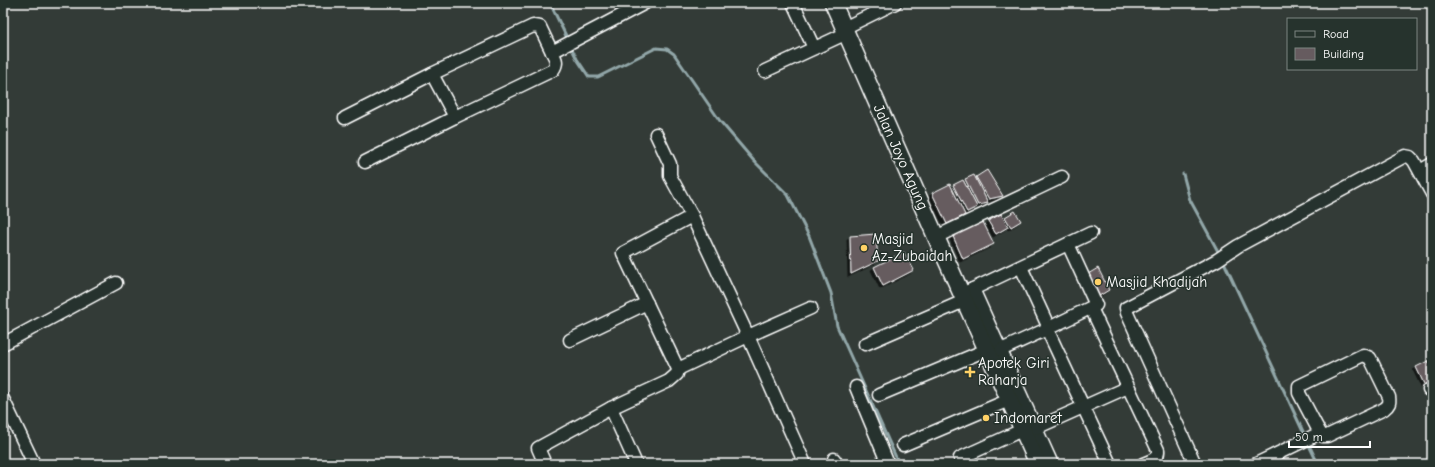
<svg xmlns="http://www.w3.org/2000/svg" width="1435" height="467" viewBox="0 0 1435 467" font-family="'Comic Neue',sans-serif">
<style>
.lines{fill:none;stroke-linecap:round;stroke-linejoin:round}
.stream{stroke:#92a7a9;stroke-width:3}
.building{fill:#665b5f;stroke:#fff;filter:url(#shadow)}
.minor-casing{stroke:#fff;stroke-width:15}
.major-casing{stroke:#fff;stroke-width:19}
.minor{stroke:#26332d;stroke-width:12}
.major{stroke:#26332d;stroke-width:16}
.poi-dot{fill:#ffd166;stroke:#26332d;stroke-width:1.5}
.labels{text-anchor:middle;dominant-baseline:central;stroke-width:3;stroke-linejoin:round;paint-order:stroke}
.street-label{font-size:15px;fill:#fff;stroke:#26332d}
.poi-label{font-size:15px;fill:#fff;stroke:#26332d;text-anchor:start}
</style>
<defs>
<filter id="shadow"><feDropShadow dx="-3" dy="3" stdDeviation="0" flood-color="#0009"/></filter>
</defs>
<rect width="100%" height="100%" fill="#333b37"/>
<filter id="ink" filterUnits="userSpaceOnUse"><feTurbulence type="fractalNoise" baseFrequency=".025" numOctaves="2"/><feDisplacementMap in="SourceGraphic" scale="8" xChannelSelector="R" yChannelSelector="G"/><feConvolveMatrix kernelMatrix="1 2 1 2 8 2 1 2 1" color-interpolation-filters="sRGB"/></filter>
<g filter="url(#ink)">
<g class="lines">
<!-- stream -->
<g class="stream">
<polyline points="550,3 568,40"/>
<polyline points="570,45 577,59 589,77 598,77 656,48 667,49 674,54 720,121 754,161 788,195 809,236 831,293 837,326 899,464"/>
<polyline points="1183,174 1190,200 1220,255"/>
<polyline points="1223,260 1306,438"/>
<polyline points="1308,443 1318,464"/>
</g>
</g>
<!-- building -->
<g class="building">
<polygon points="987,170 1003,196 989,199 976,177"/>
<polygon points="974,175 988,203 978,205 965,179"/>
<polygon points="963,180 977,207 967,212 953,185"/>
<polygon points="950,184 965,215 947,224 932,193"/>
<polygon points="1015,211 1021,221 1011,227 1005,217"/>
<polygon points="1001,214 1008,227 996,234 988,221"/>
<polygon points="982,220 994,244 963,259 952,234"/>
<polygon points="876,234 878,261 851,274 850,236"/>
<polygon points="904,252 914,270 883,286 874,267"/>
<polygon points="1098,268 1109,290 1099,296 1088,274"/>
<polygon points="1432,359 1432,369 1428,361"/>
<polygon points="1428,361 1432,369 1432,382 1425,386 1416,367"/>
<polygon points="983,459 986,464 972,464"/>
</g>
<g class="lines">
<defs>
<g id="minor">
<polyline points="793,3 814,48"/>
<polyline points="844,28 895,3"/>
<polyline points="765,71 847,33"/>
<path d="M432,74L455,117L553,70C558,63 556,59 552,52L645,3"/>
<polyline points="345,118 432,74 533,26 540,27 552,52"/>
<polyline points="656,134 670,164 670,176 692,216 748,336 805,464"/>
<polyline points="365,162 455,117"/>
<polyline points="1420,171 1432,164"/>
<polyline points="936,237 1062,177"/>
<polyline points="1068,244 1096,305 1047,329 1110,464"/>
<polyline points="1021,267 1049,328"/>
<polyline points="973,289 1091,233"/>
<polyline points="961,294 973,289 1052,464"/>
<path d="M1091,308L1158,450C1159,459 1150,461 1143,464"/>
<polyline points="570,340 647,303"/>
<polyline points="3,344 116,283"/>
<polyline points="865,344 964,301"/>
<polyline points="1001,350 1047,329"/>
<path d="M1363,355L1370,358L1389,397C1390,403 1389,405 1384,409L1327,436H1323L1320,433L1299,393V386Z"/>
<polyline points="678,369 748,336 811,308"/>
<polyline points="856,387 888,464"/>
<polyline points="1429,390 1432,388"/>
<polyline points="879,395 986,350"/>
<polyline points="3,399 34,464"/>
<polyline points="1036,428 1128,387"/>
<polyline points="903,445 1009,400"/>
<polyline points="960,458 1022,430"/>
<polyline points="834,459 837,464"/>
<polyline points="545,464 538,448 611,408"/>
<polyline points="636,464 611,408 669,381 677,374 678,369 623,253 692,216"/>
<polyline points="1195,464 1127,313 1126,308 1217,260 1238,246 1405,156 1410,157 1414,161 1432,194"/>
<polyline points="1256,464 1320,433"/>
</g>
<polyline id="major" points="833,3 936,237 1038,464"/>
</defs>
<!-- minor casing -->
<use href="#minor" class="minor-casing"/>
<!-- major casing -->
<use href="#major" class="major-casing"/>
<!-- minor -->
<use href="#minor" class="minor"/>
<!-- major -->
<use href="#major" class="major"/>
</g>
</g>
<!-- markers -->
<g class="poi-dot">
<circle cx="864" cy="248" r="4"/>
<circle cx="1098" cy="282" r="4"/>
<path d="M968 366h4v4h4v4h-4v4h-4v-4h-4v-4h4z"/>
<circle cx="986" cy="418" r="4"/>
</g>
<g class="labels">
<!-- street labels -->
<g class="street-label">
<text transform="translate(901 157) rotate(66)">Jalan Joyo Agung</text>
</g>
<!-- poi labels -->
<g class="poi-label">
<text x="872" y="239">Masjid<tspan x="872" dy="17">Az-Zubaidah</tspan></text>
<text x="1106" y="282">Masjid Khadijah</text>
<text x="978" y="363">Apotek Giri<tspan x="978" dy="17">Raharja</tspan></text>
<text x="994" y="418">Indomaret</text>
</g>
</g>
<!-- margin -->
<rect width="1435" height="467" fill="none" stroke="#26332d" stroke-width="16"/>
<rect x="8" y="8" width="1419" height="451" fill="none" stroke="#fff" stroke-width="1.5" filter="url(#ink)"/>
<!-- legend -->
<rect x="1287" y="18" width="130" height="52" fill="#26332d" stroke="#7d8581"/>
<rect x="1295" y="31" width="20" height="6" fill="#26332d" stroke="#7d8581"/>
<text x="1323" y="38" font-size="12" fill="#ffffff">Road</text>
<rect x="1295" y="48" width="20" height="12" fill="#665b5f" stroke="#7d8581"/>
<text x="1323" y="58" font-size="12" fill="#ffffff">Building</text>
<!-- scale -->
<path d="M1289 441v6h81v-6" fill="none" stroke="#ffffff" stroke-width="2"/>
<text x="1295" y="441" font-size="12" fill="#ffffff" stroke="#26332d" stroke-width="3" paint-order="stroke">50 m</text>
</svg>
